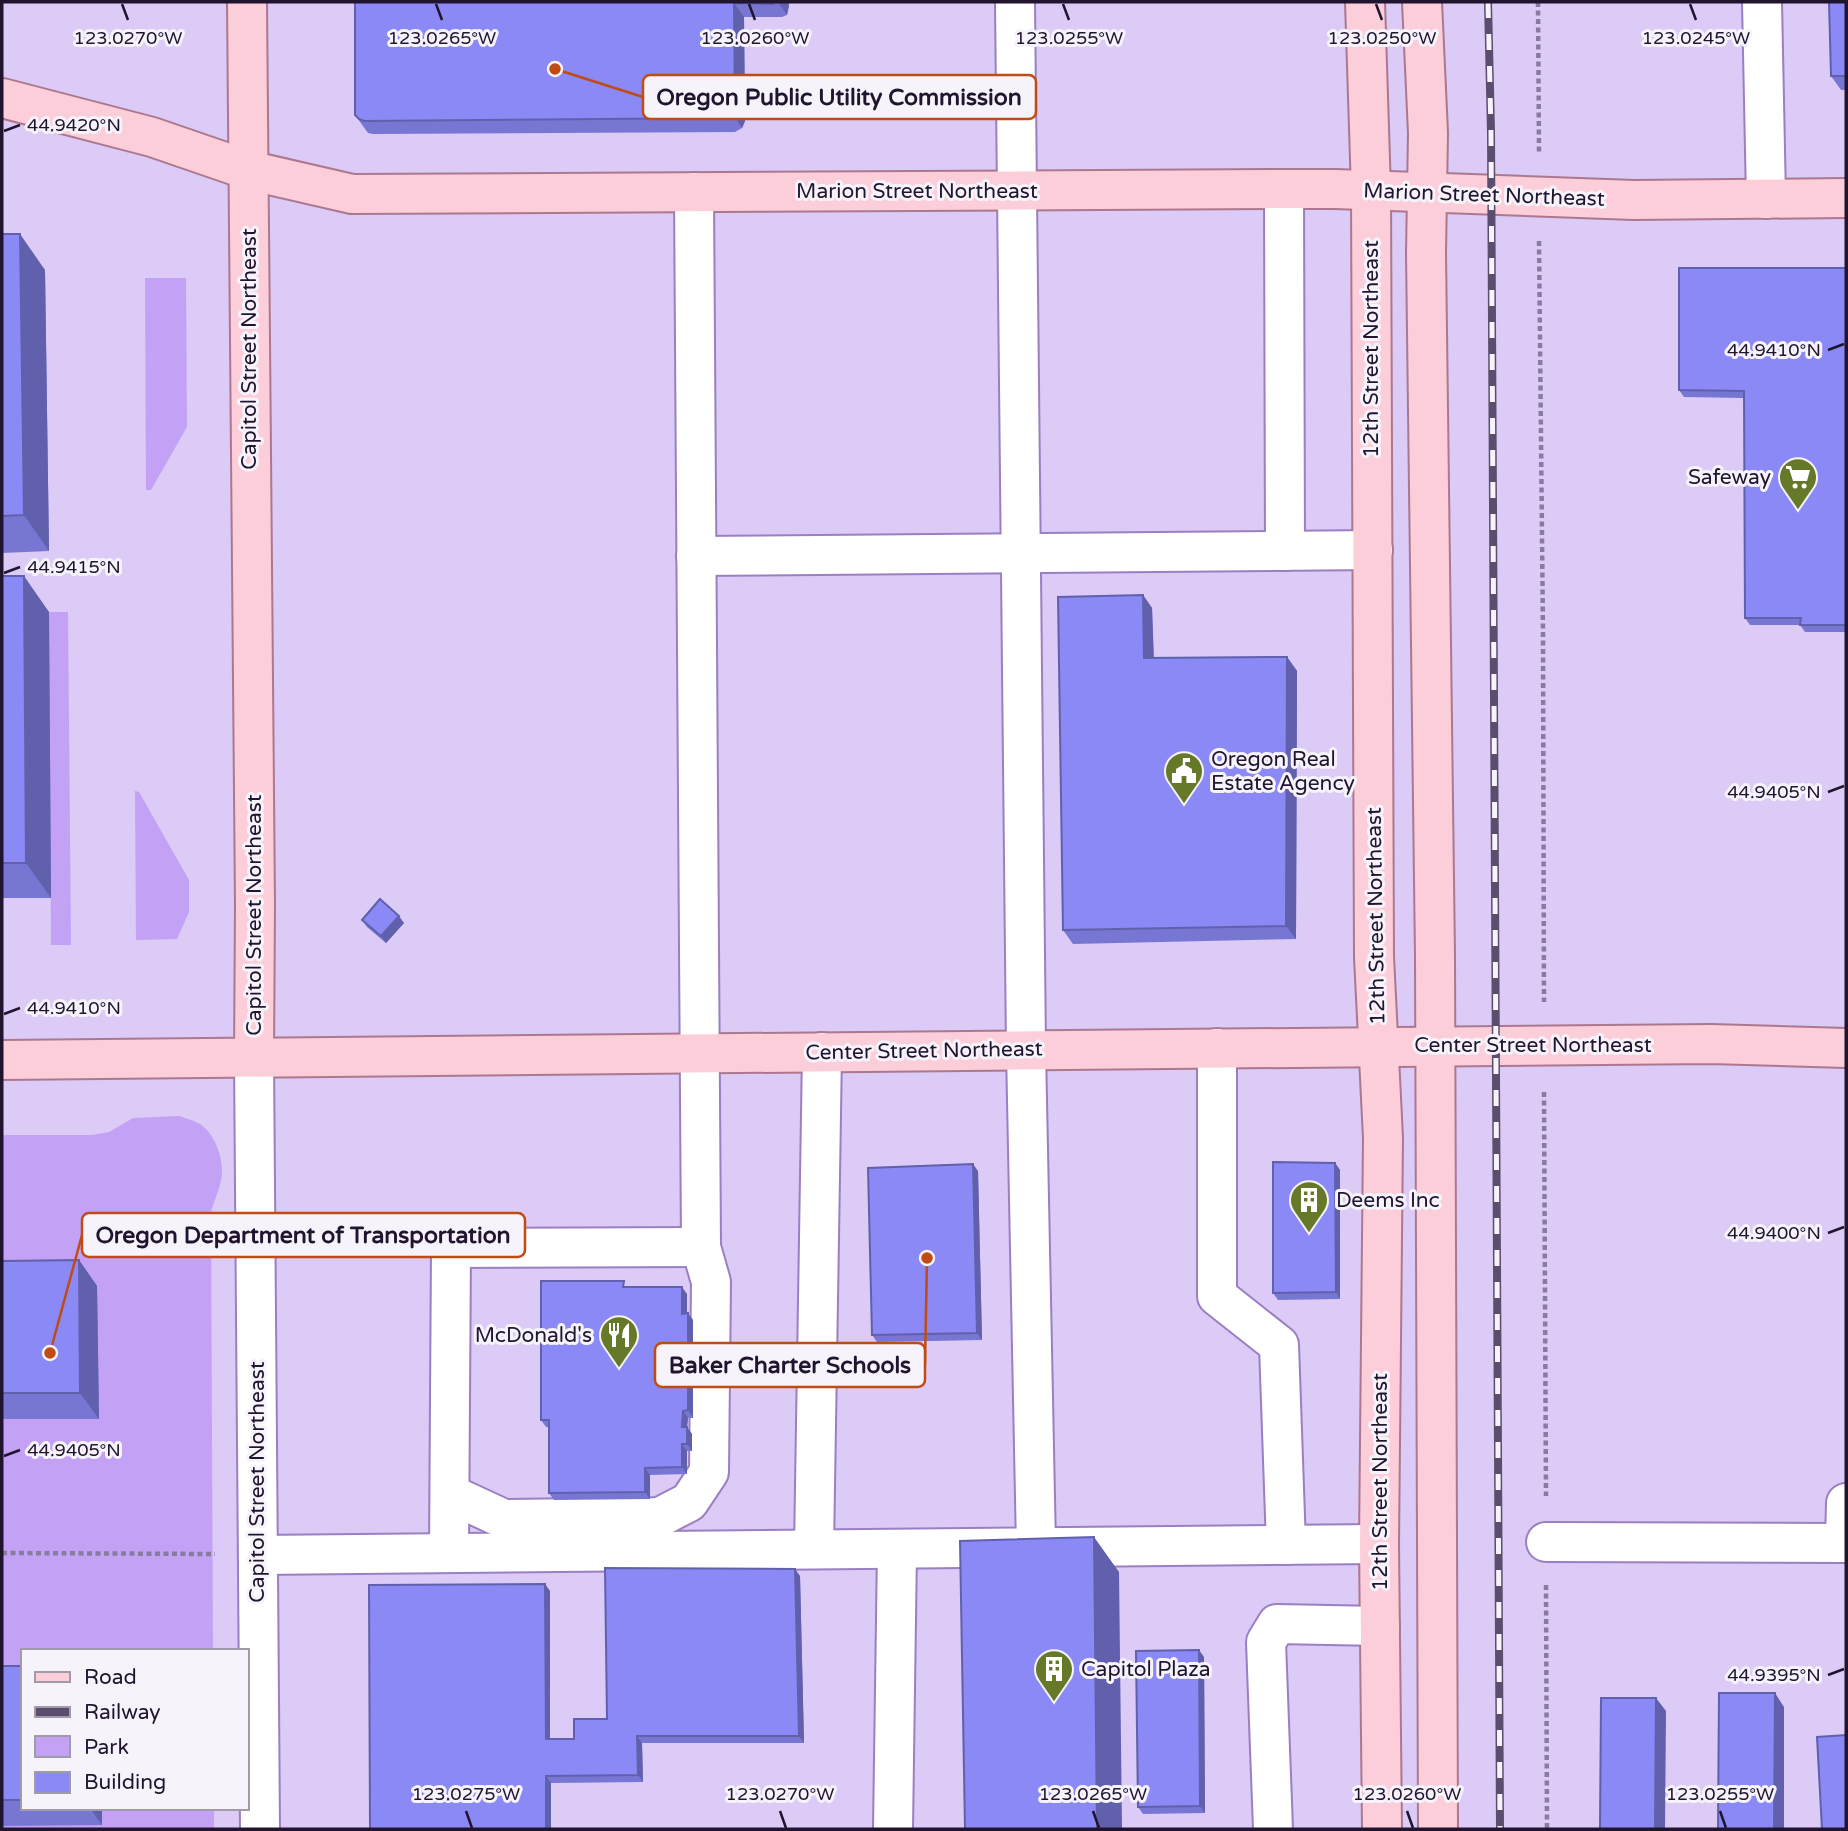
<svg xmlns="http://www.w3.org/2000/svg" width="1848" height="1831" viewBox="0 0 1848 1831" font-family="'Varela Round',sans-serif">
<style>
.green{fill:#c3a2f5}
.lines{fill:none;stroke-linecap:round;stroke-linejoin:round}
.minor-casing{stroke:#9a7fc2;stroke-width:42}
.major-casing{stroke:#ac788f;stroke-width:42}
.path{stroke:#897b9f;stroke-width:4.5;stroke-dasharray:5 3.5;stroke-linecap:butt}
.minor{stroke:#fff;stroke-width:38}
.major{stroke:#fbceda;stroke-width:38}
.rail-casing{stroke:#5b4d6d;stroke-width:8}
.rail{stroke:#f6f3fa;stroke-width:5;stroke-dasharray:16;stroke-linecap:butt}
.wall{fill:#7776d3}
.shaded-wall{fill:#6160ac}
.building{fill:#8a89f5;stroke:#6160ac;stroke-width:2}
.ticks{fill:none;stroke:#20142f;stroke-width:2.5}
.labels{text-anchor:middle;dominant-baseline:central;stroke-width:6;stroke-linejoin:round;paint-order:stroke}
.street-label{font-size:21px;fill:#20142f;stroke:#f6f3fa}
.poi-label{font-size:21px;fill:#20142f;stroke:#f6f3fa;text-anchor:start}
.ticks-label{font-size:18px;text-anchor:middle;fill:#20142f;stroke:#f6f3fa;stroke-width:6;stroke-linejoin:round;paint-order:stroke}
.leader{fill:none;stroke:#c04b13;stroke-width:2.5}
.callout-dot{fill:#c04b13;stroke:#f6f3fa;stroke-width:2.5}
.callout{fill:#f6f3fa;stroke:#c04b13;stroke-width:2.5}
.callout-label{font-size:23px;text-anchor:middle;font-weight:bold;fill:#20142f}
</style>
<rect width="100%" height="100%" fill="#dbcbf6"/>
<!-- green -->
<g class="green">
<polygon points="145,278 186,278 187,427 151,490 146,490"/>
<polygon points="49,612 68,612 71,945 51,945"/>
<polygon points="135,791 139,792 189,880 189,912 177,939 136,940"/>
<path d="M179,1116C187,1119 198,1121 205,1128C217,1140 225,1163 221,1180C219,1191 214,1201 211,1212L213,1651H23V1808H214V1829H2V1135H92L109,1132L133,1118Z"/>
</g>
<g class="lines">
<defs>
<g id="minor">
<polyline points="1015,2 1026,1050 1036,1547"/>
<polyline points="1762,2 1766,199"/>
<polyline points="1284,189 1285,551"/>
<polyline points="696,556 1373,550"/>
<polyline points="1217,1048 1217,1296 1279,1345 1286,1545"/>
<polyline points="254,1057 260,1829"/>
<polyline points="450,1494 504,1519 660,1517 689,1502 709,1472 711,1282 701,1247 694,192"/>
<polyline points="1546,1542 1846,1543"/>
<polyline points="1845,1543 1846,1503"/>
<polyline points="814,1549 822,1052"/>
<polyline points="449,1553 451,1248 701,1247"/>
<polyline points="258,1555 1379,1544"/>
<polyline points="893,1829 897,1549"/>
<polyline points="1273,1829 1266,1642 1277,1624 1380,1626"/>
</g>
<g id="major">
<polyline points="247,2 255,905 254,1057"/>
<polyline points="1365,2 1371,191 1374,957 1383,1138 1379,1544 1382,1829"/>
<polyline points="1422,2 1428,133 1426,253 1435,957 1438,1829"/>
<polyline points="2,98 152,137 248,170 352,194 1284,189 1335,189 1634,200 1846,198"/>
<polyline points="2,1060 1711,1044 1846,1048"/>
</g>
</defs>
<!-- minor casing -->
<use href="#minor" class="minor-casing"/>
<!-- major casing -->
<use href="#major" class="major-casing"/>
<!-- path -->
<g class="path">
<polyline points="1538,2 1539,152"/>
<polyline points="1539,241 1543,633 1544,1002"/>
<polyline points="1544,1092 1546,1496"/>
<polyline points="2,1553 215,1554"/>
<polyline points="1546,1585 1547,1829"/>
</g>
<!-- minor -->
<use href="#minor" class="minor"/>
<!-- major -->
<use href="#major" class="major"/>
<defs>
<polyline id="rail" points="1488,2 1491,132 1500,1829"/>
</defs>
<!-- rail casing -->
<use href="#rail" class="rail-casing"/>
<!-- rail -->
<use href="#rail" class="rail"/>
</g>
<!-- wall -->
<g class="wall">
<polygon points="355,2 789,2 789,7 787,15 782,17 744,17 745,121 742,128 735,132 373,134 368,133 355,115"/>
<polygon points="1846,2 1846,90 1841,90 1831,76"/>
<polygon points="2,234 45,270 49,551 2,553"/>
<polygon points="1846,268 1846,632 1805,632 1800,625 1750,625 1745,618 1744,398 1684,397 1679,390"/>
<polygon points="2,576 49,612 51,898 2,898"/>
<polygon points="1143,595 1152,608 1154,658 1287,657 1297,671 1296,939 1073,944 1063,930"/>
<polygon points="362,920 404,923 386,943 367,927"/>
<polygon points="1335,1163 1340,1170 1340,1299 1278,1300 1273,1293"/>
<polygon points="978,1171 982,1340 877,1342 872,1335"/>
<polygon points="79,1260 97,1286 99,1419 2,1419 2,1261"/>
<polygon points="628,1287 687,1294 687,1313 693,1320 693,1418 688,1418 687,1427 692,1434 692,1451 687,1451 687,1474 650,1475 650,1499 554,1500 549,1493 549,1427 546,1427 541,1420"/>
<polygon points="800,1576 804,1743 642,1743 643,1782 551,1783 551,1829 370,1829 550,1591 550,1739 574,1739 607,1719"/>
<polygon points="1204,1657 1205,1813 1143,1814 1138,1807"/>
<polygon points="2,1666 23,1666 23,1808 102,1808 102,1825 2,1826"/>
</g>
<!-- shaded-wall -->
<g class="shaded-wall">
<polygon points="778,2 789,2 787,15"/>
<polygon points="734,3 744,17 745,121 742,128 733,114"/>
<polygon points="20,234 45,270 49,551 24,515"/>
<polygon points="24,576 49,612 51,898 26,863"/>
<polygon points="1143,595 1152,608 1154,671 1144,658"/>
<polygon points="1287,657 1297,671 1296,939 1286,926"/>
<polygon points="399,916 404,923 386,943 381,936"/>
<polygon points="1335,1163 1340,1170 1340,1299 1336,1292"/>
<polygon points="973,1164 978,1171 982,1340 977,1333"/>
<polygon points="79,1260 97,1286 99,1419 80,1393"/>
<polygon points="682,1287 687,1294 687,1321 682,1314"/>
<polygon points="688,1313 693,1320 693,1418 688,1410"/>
<polygon points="683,1411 688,1418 687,1427 692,1434 692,1451 687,1444 682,1427"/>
<polygon points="682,1444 687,1451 687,1474 682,1467"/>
<polygon points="645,1468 650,1475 650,1499 645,1492"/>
<polygon points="1094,1537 1119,1572 1122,1829 1097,1829"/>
<polygon points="795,1569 800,1576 804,1743 799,1736"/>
<polygon points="545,1584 550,1591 550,1746 546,1739"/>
<polygon points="1199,1650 1204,1657 1205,1813 1200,1806"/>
<polygon points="1775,1693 1784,1707 1784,1829 1774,1829"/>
<polygon points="1656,1698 1666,1711 1665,1829 1655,1829"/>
<polygon points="637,1736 642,1743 643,1782 638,1775"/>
<polygon points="546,1776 551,1783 551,1829 546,1829"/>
<polygon points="90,1808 102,1808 102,1825"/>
</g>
<!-- building -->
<g class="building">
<polygon points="355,2 776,2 773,4 734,3 735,107 733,114 725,118 364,121 359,119 355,115"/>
<polygon points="1829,2 1846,2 1846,76 1831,76"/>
<polygon points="2,234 20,234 24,515 2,516"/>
<polygon points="1679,268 1846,268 1846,625 1800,625 1801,618 1745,618 1744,391 1679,390"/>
<polygon points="2,576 24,576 26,863 2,863"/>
<polygon points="1143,595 1144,658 1287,657 1286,926 1063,930 1058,597"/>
<polygon points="380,899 399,916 381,936 362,920"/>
<polygon points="1273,1162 1335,1163 1336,1292 1273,1293"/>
<polygon points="973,1164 977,1333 872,1335 868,1168"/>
<polygon points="79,1260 80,1393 2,1393 2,1261"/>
<polygon points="541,1281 624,1281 623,1287 682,1287 682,1314 688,1313 688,1410 683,1411 682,1427 687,1427 687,1444 682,1444 682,1467 645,1468 645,1492 549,1493 549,1420 541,1420"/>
<polygon points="1094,1537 1097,1829 965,1829 960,1541"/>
<polygon points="605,1568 795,1569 799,1736 637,1736 638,1775 546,1776 546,1829 370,1829 369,1585 545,1584 546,1739 574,1739 574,1719 607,1719"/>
<polygon points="1199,1650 1200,1806 1138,1807 1136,1651"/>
<rect x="2" y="1666" width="21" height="134"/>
<polygon points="1719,1693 1775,1693 1774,1829 1718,1829"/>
<polygon points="1601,1698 1656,1698 1655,1829 1600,1829"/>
<polygon points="1846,1735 1846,1829 1822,1829 1817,1737"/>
</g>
<!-- ticks -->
<path class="ticks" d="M122,4L128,20M436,4L442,20M749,4L755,20M1063,4L1069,20M1376,4L1382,20M1690,4L1696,20M4,131L20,125M1828,350L1844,344M4,573L20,567M1828,792L1844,786M4,1014L20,1008M1828,1233L1844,1227M4,1456L20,1450M1828,1675L1844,1669M466,1811L472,1828M780,1811L786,1828M1093,1811L1099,1828M1407,1811L1413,1828M1720,1811L1726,1828"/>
<!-- icons -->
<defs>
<symbol id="supermarket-pin" viewBox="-11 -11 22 30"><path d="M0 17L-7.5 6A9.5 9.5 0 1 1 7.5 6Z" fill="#657929" stroke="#f6f3fa"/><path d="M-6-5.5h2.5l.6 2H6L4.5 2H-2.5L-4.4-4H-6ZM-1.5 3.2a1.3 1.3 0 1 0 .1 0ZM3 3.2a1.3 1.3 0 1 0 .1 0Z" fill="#fff"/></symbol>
<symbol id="civic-pin" viewBox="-11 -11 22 30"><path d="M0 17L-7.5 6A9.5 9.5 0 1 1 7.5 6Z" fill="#657929" stroke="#f6f3fa"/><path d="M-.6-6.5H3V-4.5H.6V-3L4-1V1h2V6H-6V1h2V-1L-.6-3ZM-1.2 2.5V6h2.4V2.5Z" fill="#fff"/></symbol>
<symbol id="building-pin" viewBox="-11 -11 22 30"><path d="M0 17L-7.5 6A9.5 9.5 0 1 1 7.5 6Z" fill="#657929" stroke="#f6f3fa"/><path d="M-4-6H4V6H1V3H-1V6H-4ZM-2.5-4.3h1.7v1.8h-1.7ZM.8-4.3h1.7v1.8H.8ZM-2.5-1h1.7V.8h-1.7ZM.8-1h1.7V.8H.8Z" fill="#fff"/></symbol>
<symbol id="restaurant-pin" viewBox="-11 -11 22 30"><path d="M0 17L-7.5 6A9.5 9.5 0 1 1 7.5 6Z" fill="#657929" stroke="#f6f3fa"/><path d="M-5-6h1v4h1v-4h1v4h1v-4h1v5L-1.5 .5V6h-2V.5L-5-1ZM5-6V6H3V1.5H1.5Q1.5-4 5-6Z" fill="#fff"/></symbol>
</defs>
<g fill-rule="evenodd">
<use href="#supermarket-pin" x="1776" y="455" width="44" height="60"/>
<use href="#civic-pin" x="1162" y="749" width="44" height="60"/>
<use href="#building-pin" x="1287" y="1178" width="44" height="60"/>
<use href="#restaurant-pin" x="597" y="1313" width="44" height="60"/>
<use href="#building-pin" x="1032" y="1647" width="44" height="60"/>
</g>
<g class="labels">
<!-- street labels -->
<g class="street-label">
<text x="917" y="191">Marion Street Northeast</text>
<text transform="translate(1484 195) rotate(2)">Marion Street Northeast</text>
<text transform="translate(249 349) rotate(-90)">Capitol Street Northeast</text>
<text transform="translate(1371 349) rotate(-90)">12th Street Northeast</text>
<text transform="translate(254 915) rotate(-90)">Capitol Street Northeast</text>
<text transform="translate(1376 916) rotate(-91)">12th Street Northeast</text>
<text x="1533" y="1045">Center Street Northeast</text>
<text transform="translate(924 1051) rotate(-1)">Center Street Northeast</text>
<text transform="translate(257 1482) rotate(-90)">Capitol Street Northeast</text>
<text transform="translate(1380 1482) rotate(-90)">12th Street Northeast</text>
</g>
<!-- poi labels -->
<g class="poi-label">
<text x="1771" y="477" text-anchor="end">Safeway</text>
<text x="1211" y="759">Oregon Real<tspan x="1211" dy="24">Estate Agency</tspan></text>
<text x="1336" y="1200">Deems Inc</text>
<text x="592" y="1335" text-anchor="end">McDonald's</text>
<text x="1081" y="1669">Capitol Plaza</text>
</g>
</g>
<g class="ticks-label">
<text x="1696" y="44">123.0245°W</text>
<text x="128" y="44">123.0270°W</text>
<text x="442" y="44">123.0265°W</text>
<text x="755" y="44">123.0260°W</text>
<text x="1069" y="44">123.0255°W</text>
<text x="1382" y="44">123.0250°W</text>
<text x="74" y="131">44.9420°N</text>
<text x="1774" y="356">44.9410°N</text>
<text x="74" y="573">44.9415°N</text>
<text x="1774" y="798">44.9405°N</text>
<text x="74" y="1014">44.9410°N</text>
<text x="1774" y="1239">44.9400°N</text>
<text x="74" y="1456">44.9405°N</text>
<text x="1774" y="1681">44.9395°N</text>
<text x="466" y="1800">123.0275°W</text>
<text x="780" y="1800">123.0270°W</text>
<text x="1093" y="1800">123.0265°W</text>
<text x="1407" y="1800">123.0260°W</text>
<text x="1720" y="1800">123.0255°W</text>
</g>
<!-- callouts -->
<path class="leader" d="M555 69L643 97M50 1353L82 1235M927 1258L925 1365"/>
<g class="callout-dot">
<circle cx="555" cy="69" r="7"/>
<circle cx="50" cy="1353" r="7"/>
<circle cx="927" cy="1258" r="7"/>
</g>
<g class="callout">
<rect x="643" y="75" width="393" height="44" rx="7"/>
<rect x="82" y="1213" width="443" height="44" rx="7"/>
<rect x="655" y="1343" width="270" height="44" rx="7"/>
</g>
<g class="callout-label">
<text x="839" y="105">Oregon Public Utility Commission</text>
<text x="303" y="1243">Oregon Department of Transportation</text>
<text x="790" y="1373">Baker Charter Schools</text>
</g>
<!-- border -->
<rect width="1848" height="1831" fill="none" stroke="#20142f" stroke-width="7"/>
<!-- legend -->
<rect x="21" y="1649" width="228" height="161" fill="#f6f3fa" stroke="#a09aa9" stroke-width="2"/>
<rect x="35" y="1672" width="35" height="10" fill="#fbceda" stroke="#a09aa9" stroke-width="2"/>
<text x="84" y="1684" font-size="21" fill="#20142f">Road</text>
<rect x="35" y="1707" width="35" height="10" fill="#5b4d6d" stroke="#a09aa9" stroke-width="2"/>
<text x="84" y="1719" font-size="21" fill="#20142f">Railway</text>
<rect x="35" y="1736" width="35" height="21" fill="#c3a2f5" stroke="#a09aa9" stroke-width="2"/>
<text x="84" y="1754" font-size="21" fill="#20142f">Park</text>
<rect x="35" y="1772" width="35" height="21" fill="#8a89f5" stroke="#a09aa9" stroke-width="2"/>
<text x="84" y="1789" font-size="21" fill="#20142f">Building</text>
</svg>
